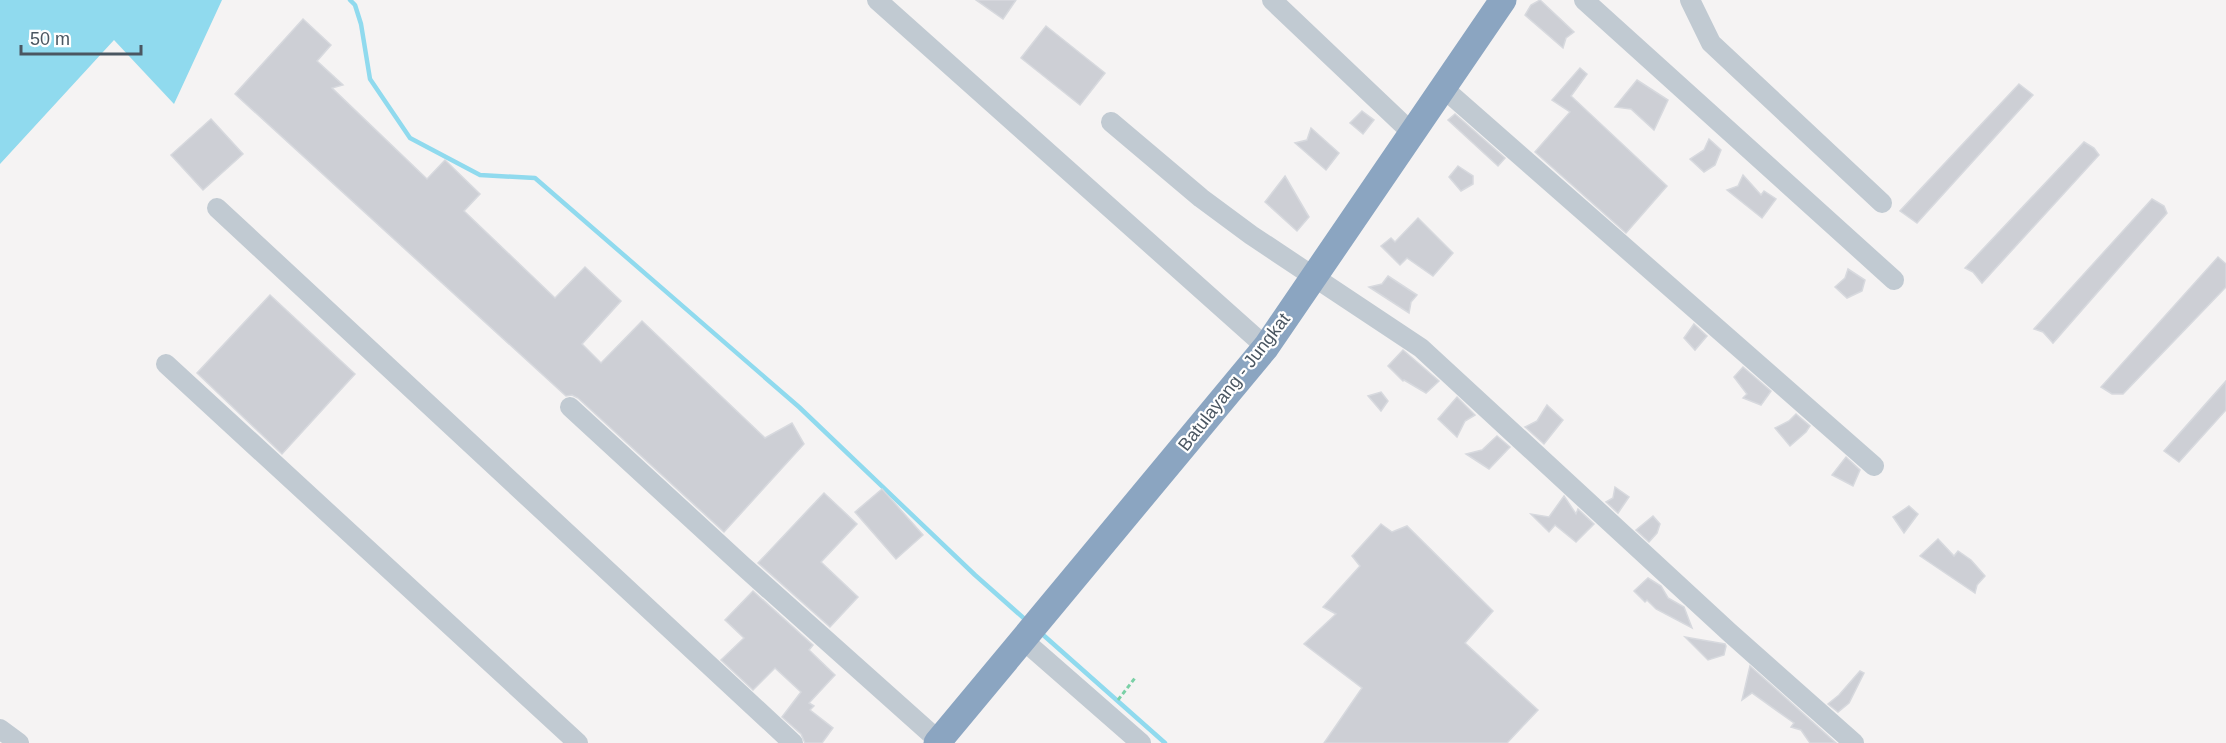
<svg xmlns="http://www.w3.org/2000/svg" width="2226" height="743" viewBox="0 0 2226 743" font-family="Arial,sans-serif">
<style>
.water{fill:#90daee}
.lines{fill:none;stroke-linecap:round;stroke-linejoin:round}
.stream{stroke:#90daee;stroke-width:4.5}
.building{fill:#cdcfd5;stroke:#d7d9de;stroke-width:1.5}
.path{stroke:#7ad0a6;stroke-width:3;stroke-dasharray:4.5 3;stroke-linecap:butt}
.minor{stroke:#c1cad2;stroke-width:20}
.highway{stroke:#8ba5c1;stroke-width:27}
.labels{text-anchor:middle;dominant-baseline:central;stroke-width:4.5;stroke-linejoin:round;paint-order:stroke}
.street-label{font-size:18px;fill:#4a5661;stroke:#fff}
</style>
<rect width="100%" height="100%" fill="#f5f3f3"/>
<!-- water -->
<polygon class="water" points="0,0 222,0 174,104 114,40 0,164"/>
<g class="lines">
<!-- stream -->
<g class="stream">
<polyline points="350,0 355,5 361,24 370,79 410,138 480,175 535,178 799,407 975,575 1028,622"/>
<polyline points="1041,633 1165,743"/>
</g>
</g>
<!-- building -->
<g class="building">
<polygon points="976,0 1016,0 1003,19"/>
<polygon points="1540,0 1574,32 1566,38 1563,48 1525,15 1531,5"/>
<polygon points="303,19 331,45 317,61 343,85 332,88 427,179 445,160 480,194 464,211 555,298 585,267 621,301 582,344 601,363 642,321 765,438 792,423 804,444 724,532 578,398 572,395 566,396 235,94"/>
<polygon points="1046,26 1105,73 1080,105 1021,58"/>
<polygon points="1580,68 1587,74 1571,96 1667,186 1626,233 1535,152 1570,112 1552,100"/>
<polygon points="1637,80 1668,100 1654,130 1631,109 1615,107"/>
<polygon points="2019,84 2033,95 1917,223 1900,211"/>
<polygon points="1362,111 1374,120 1363,134 1350,123"/>
<polygon points="1455,114 1505,158 1498,166 1448,120"/>
<polygon points="211,119 243,154 203,190 171,155"/>
<polygon points="1311,128 1339,153 1326,170 1295,143 1307,140"/>
<polygon points="1709,139 1721,150 1715,165 1704,172 1690,159 1704,150"/>
<polygon points="2084,142 2094,148 2099,155 1982,283 1973,272 1965,268"/>
<polygon points="1458,166 1473,176 1473,184 1461,191 1449,177"/>
<polygon points="1743,175 1761,195 1764,191 1776,199 1762,218 1727,190 1738,186"/>
<polygon points="1285,176 1309,217 1297,231 1265,202"/>
<polygon points="2152,199 2164,206 2167,213 2053,343 2043,332 2034,329"/>
<polygon points="1418,218 1453,253 1433,276 1407,258 1400,265 1381,246 1391,238 1395,242"/>
<polygon points="2218,257 2226,264 2226,287 2123,394 2112,394 2101,387"/>
<polygon points="1848,269 1865,280 1862,291 1847,298 1835,287 1845,278"/>
<polygon points="1388,276 1417,295 1411,302 1409,313 1369,287 1382,284"/>
<polygon points="270,295 355,374 282,454 197,373"/>
<polygon points="1694,324 1707,336 1695,350 1684,338"/>
<polygon points="1403,350 1439,381 1426,393 1404,380 1403,381 1388,366"/>
<polygon points="1743,367 1771,391 1761,405 1743,398 1747,394 1734,377"/>
<polygon points="2226,381 2226,410 2179,462 2164,451"/>
<polygon points="1381,392 1388,401 1381,411 1368,396"/>
<polygon points="1457,397 1475,415 1465,421 1457,437 1438,419"/>
<polygon points="1547,405 1563,420 1544,444 1525,427 1537,421"/>
<polygon points="1796,414 1810,426 1806,432 1790,446 1775,428 1789,421"/>
<polygon points="1497,436 1510,447 1489,469 1466,454 1482,450"/>
<polygon points="1846,457 1860,470 1853,486 1832,475"/>
<polygon points="1615,487 1629,497 1618,513 1606,502 1613,498"/>
<polygon points="882,489 923,535 896,559 855,512"/>
<polygon points="824,493 857,524 821,562 858,597 830,627 758,563"/>
<polygon points="1564,496 1576,514 1578,509 1594,524 1576,542 1555,525 1549,532 1531,514 1549,517"/>
<polygon points="1909,506 1918,514 1904,533 1893,517"/>
<polygon points="1653,516 1660,524 1657,533 1649,542 1636,530"/>
<polygon points="1381,524 1392,532 1407,526 1493,611 1465,643 1538,710 1507,743 1324,743 1362,688 1304,644 1336,614 1323,607 1360,566 1352,556"/>
<polygon points="1938,539 1954,556 1958,551 1971,560 1985,576 1977,585 1975,593 1920,556"/>
<polygon points="1648,578 1661,586 1668,598 1684,607 1692,628 1656,609 1647,600 1645,602 1634,591"/>
<polygon points="753,591 813,645 809,650 835,675 809,703 814,706 810,710 833,728 822,743 805,743 801,734 782,717 801,692 775,668 753,690 721,660 744,638 725,620"/>
<polygon points="1685,637 1725,644 1726,646 1724,655 1708,660"/>
<polygon points="1750,666 1836,743 1810,743 1801,730 1791,727 1794,723 1752,693 1742,700"/>
<polygon points="1860,671 1864,673 1849,703 1838,712 1828,704 1839,695"/>
</g>
<g class="lines">
<!-- path -->
<polyline class="path" points="1118,700 1135,678"/>
<!-- minor -->
<g class="minor">
<polyline points="877,0 1266,347"/>
<polyline points="1272,0 1411,132"/>
<polyline points="1584,0 1894,280"/>
<polyline points="1690,0 1711,43 1882,203"/>
<polyline points="1442,87 1874,466"/>
<polyline points="1111,122 1201,198 1251,235 1421,348 1729,632 1854,743"/>
<polyline points="217,208 793,743"/>
<polyline points="166,364 578,743"/>
<polyline points="570,407 743,566 939,741"/>
<polyline points="1022,639 1141,743"/>
<polyline points="0,729 19,743"/>
</g>
<!-- highway -->
<polyline class="highway" points="937,743 1266,347 1503,0"/>
</g>
<g class="labels">
<!-- street labels -->
<g class="street-label">
<text transform="translate(1234 382) rotate(-52)">Batulayang - Jungkat</text>
</g>
</g>
<!-- scale -->
<path d="M21 45v9h120v-9" fill="none" stroke="#4a5661" stroke-width="3"/>
<text x="30" y="45" font-size="18" fill="#4a5661" stroke="#ffffff" stroke-width="4.5" paint-order="stroke">50 m</text>
</svg>
